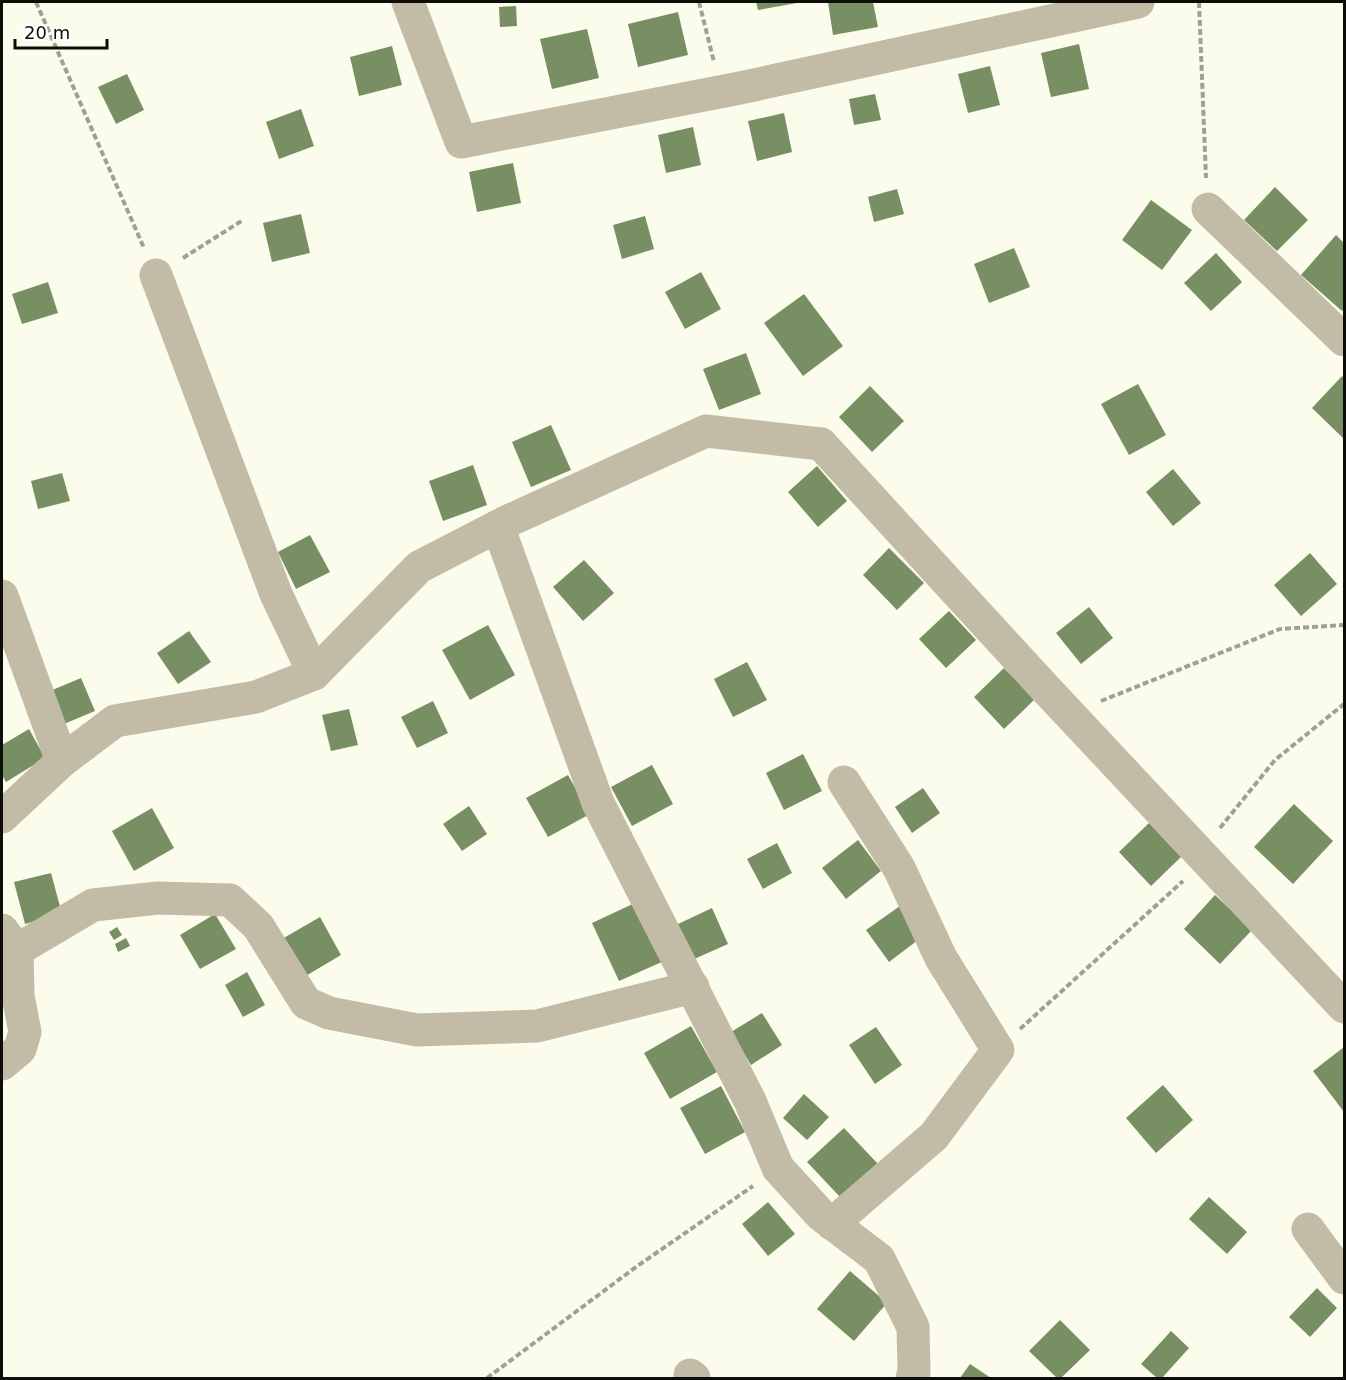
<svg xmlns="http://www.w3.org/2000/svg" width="1346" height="1380" viewBox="0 0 1346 1380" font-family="'DejaVu Sans',sans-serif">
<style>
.building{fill:#788f64}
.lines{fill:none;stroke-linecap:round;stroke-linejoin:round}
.path{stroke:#a0a194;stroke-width:4;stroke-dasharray:6 3;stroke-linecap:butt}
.street{stroke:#c2bca7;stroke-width:33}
</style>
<rect width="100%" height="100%" fill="#fbfceb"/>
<!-- building -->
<g class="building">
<polygon points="756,2 797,2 797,3 758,10"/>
<polygon points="828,2 873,2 878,27 833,35"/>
<polygon points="516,6 517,26 500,27 499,7"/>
<polygon points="678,12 688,55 638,67 628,24"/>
<polygon points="587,29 599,78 552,89 540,39"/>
<polygon points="1079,44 1089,89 1051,97 1041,53"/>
<polygon points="392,46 402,85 359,96 350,57"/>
<polygon points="990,66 1000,105 968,113 958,74"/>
<polygon points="127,74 144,110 116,124 98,87"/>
<polygon points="875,94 881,120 854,125 849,99"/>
<polygon points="301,109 314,146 279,159 266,122"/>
<polygon points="784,113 792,152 757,161 748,121"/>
<polygon points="693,127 701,165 666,173 658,135"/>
<polygon points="513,163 521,203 477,212 469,172"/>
<polygon points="1275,187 1308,220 1277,251 1244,220"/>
<polygon points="897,189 904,214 874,222 868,197"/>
<polygon points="1151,200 1192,230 1162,270 1122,240"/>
<polygon points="301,214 310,253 272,262 263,223"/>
<polygon points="645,216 654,249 622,259 613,225"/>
<polygon points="1336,235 1344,243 1344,308 1342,311 1301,275"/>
<polygon points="1014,248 1030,287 989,303 974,264"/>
<polygon points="1216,253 1242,282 1211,311 1184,283"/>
<polygon points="701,272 721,309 685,329 665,292"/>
<polygon points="48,282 58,313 22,324 12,294"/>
<polygon points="804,294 843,346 803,376 764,323"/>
<polygon points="746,353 761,394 719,410 703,369"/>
<polygon points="1342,376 1344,379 1344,439 1312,408"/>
<polygon points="1138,384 1166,435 1129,455 1101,404"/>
<polygon points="870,386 904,421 872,452 839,417"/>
<polygon points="551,425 571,470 531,487 512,442"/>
<polygon points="473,465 487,505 443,521 429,481"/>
<polygon points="817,466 847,501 818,527 788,492"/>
<polygon points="1173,469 1201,503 1173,526 1146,492"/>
<polygon points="62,473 70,501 38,509 31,481"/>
<polygon points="310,535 330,572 296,589 278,552"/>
<polygon points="889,548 924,583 897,610 863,575"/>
<polygon points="1310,553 1337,584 1301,616 1274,585"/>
<polygon points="584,560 614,593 583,621 553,587"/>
<polygon points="1089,607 1113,638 1081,664 1056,633"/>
<polygon points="949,611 976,640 946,668 919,639"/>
<polygon points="488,625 515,675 470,700 442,650"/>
<polygon points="189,631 211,662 178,684 157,653"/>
<polygon points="747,662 767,700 733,717 714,679"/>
<polygon points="1004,668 1035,699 1004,729 974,697"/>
<polygon points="81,678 95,711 64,724 50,691"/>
<polygon points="433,701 448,733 417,748 401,717"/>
<polygon points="349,709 358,745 331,751 322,715"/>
<polygon points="29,729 45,758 6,782 2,775 2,745"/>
<polygon points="803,754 822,791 784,810 766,773"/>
<polygon points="652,765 673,804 632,826 611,787"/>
<polygon points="568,775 590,814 548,837 526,798"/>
<polygon points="923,788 940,813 912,833 895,807"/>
<polygon points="1294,804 1333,841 1293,884 1254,847"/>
<polygon points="469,806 487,834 462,851 443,824"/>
<polygon points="152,808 174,848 134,871 112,831"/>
<polygon points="1149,823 1181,857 1151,886 1119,852"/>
<polygon points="858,840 881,871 846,899 822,868"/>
<polygon points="777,843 792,873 763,889 747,859"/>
<polygon points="51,873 62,914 25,924 14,882"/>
<polygon points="1215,895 1252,930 1220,964 1184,929"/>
<polygon points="637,902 664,961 619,981 592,923"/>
<polygon points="900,906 922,937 889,962 866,930"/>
<polygon points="712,908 728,944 692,960 676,925"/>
<polygon points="215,914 236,949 200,969 180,935"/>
<polygon points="320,917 341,955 304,977 282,939"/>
<polygon points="117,927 122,935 114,940 109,932"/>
<polygon points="126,938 130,946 118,952 115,944"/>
<polygon points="247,972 265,1005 243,1017 225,985"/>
<polygon points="762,1013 782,1045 751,1065 731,1032"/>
<polygon points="691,1026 717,1072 670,1099 644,1053"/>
<polygon points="876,1027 902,1065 875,1084 849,1045"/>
<polygon points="1344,1047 1344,1112 1313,1071"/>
<polygon points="1163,1085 1193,1120 1156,1153 1126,1118"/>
<polygon points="721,1086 745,1132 705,1154 680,1108"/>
<polygon points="804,1094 829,1117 807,1140 783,1118"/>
<polygon points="844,1128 878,1164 842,1199 807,1162"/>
<polygon points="1209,1197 1247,1232 1227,1254 1189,1219"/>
<polygon points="768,1202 795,1234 768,1256 742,1224"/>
<polygon points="850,1271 887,1303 854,1341 817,1309"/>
<polygon points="1317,1288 1337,1308 1310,1337 1289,1317"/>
<polygon points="1060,1320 1090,1350 1061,1378 1057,1378 1029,1351"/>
<polygon points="1171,1331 1189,1348 1162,1378 1157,1378 1141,1364"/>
<polygon points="970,1364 991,1378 960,1378"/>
</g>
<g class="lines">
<!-- path -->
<g class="path">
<polyline points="36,2 144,248"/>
<polyline points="699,2 714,62"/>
<polyline points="1199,2 1206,178"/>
<polyline points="183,258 243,220"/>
<polyline points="1101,701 1280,629 1344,625"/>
<polyline points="1220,828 1275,760 1344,704"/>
<polyline points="1020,1029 1183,881"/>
<polyline points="487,1378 636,1267 753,1186"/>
</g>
<!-- street -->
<g class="street">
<polyline points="408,2 461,142 740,88 1138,2"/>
<polyline points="1208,209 1344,340"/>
<polyline points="156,275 276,594 314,674"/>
<polyline points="498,526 598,803 750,1101 778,1168 821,1215 879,1259 913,1327 914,1372 912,1378"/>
<polyline points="2,596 62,761 2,817"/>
<polyline points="62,761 115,721 256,697 314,674 419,567 508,521 706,431 821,444 1045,688 1344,1007"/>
<polyline points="2,930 17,950 18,996 25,1032 20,1049 2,1064"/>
<polyline points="17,950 93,905 158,898 230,900 258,926 306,1003 329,1013 417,1030 537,1026 693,987"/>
<polyline points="832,1224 934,1136 998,1050 941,958 899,868 844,782"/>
<polyline points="1308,1229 1344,1278"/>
<polyline points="690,1375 694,1378"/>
</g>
</g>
<!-- border -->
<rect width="1346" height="1380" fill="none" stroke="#0e0e09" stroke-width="6"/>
<!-- scale -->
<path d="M15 39v9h92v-9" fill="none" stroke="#0e0e09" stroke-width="3"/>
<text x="24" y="39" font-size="18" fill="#0e0e09" stroke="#ffffff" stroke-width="4.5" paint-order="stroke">20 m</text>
</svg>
